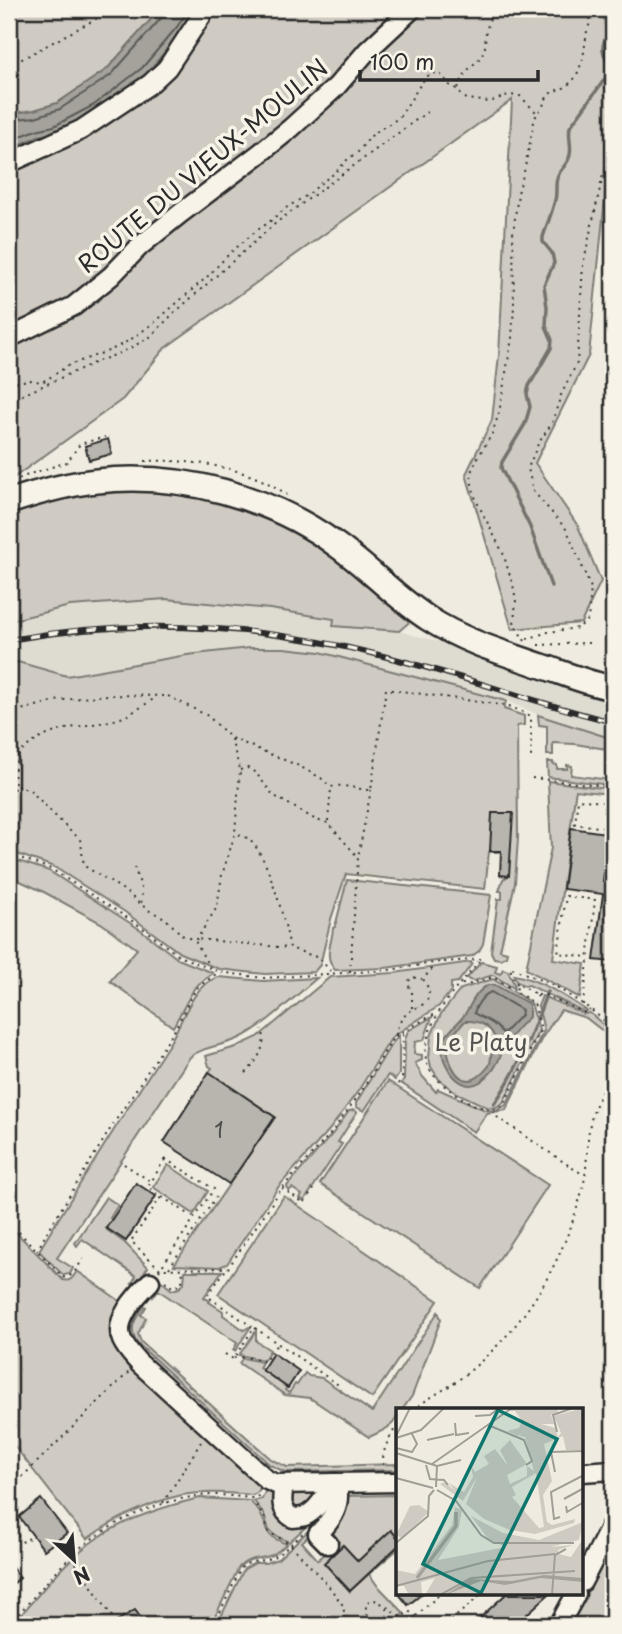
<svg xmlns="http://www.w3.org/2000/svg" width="622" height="1634" viewBox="0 0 622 1634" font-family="'Playpen Sans',sans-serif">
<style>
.built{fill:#dedbd1}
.green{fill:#cfcbc2;stroke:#7d7b76;stroke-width:2;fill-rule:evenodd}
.water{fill:#a4a29a;stroke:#74726e;stroke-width:2;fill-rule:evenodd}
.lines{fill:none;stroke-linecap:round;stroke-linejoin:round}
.shore{stroke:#5b5b57;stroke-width:2}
.stream{stroke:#74726e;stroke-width:3.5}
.building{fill:#b8b5ae;stroke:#2b2b2b;stroke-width:2}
.minor-casing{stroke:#2b2b2b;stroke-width:23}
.major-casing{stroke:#2b2b2b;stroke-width:28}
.path{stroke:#2b2b2b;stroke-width:2;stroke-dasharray:2 5;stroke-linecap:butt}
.minor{stroke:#f7f3e8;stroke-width:18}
.major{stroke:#f7f3e8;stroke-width:23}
.rail-casing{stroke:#2b2b2b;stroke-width:6}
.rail{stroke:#f7f3e8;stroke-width:3.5;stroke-dasharray:10;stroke-linecap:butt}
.labels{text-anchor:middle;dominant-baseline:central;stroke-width:7;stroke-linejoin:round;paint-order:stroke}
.number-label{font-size:21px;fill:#4e4e4c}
.street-label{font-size:24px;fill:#2b2b2b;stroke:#f7f3e8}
.park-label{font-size:24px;fill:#545351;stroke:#f7f3e8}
.inset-river{fill:none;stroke:#a4a29a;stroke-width:3.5}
.inset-road{fill:none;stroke:#a19e98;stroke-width:2}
.view{fill:#0f766e;fill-opacity:0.15;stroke:#0f766e;stroke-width:3.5}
.inset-edge{fill:none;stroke:#2b2b2b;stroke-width:3.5}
</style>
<rect width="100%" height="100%" fill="#efebe0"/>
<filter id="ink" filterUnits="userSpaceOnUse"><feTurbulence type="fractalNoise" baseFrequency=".0143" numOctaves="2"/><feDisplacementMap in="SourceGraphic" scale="14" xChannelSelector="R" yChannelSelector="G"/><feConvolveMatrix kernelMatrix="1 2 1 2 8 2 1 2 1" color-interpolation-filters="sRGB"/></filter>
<g filter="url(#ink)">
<!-- built -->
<polygon class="built" points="166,599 270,609 335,620 334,626 399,631 447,644 558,682 613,697 613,739 549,719 506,701 320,652 284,648 249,648 187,655 66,676 18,662 9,664 9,621 70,606"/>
<!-- green -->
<g class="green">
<polygon points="9,9 200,9 195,37 216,9 613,9 613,150 608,169 589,355 535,463 578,526 601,581 581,623 512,629 466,474 492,420 499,355 512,100 165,348 123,399 9,481"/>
<polygon points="97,488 201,493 291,525 414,618 399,631 333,626 334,619 270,609 166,599 70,606 9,621 9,508"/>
<polygon points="249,648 284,648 320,652 506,701 504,709 524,716 524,725 517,726 518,838 515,883 500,950 507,952 506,956 501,959 494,958 491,952 498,899 502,899 502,891 499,891 503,879 507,877 507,852 489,852 485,889 346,874 331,919 320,965 314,972 265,974 219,969 180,953 125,912 54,867 9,851 9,664 18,662 67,676 187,655"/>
<polygon points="538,715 613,739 613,750 575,744 553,743 553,755 547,755 547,726 539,725"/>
<polygon points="547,762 553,762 553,764 557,765 557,769 567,769 567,765 572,766 571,775 610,780 609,785 548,777"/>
<polygon points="548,781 609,789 608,794 576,790 575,795 553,959 585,964 580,998 526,969 551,848"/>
<polygon points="9,858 49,871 141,930 178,959 213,973 195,987 173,1027 110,981 137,949 101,923 42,891 9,876"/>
<path d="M347,880L491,895L483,944L479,951L472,956L385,968L335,970C323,955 332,945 333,928L335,927Z"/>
<polygon points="471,962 472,964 458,982 451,983 451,991 439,1006 392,1037 358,1091 330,1129 279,1186 227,1264 219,1267 174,1265 275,1117 209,1072 212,1068 209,1066 206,1056 236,1047 258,1037 330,977 394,973"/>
<polygon points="481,962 497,966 495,972 500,974 503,969 508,971 515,986 514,988 493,975 474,981 469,980 467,978"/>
<path d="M514,975C541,980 564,996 587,1011L584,1012L529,985L525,986L516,981Z"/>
<path d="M219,977L263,981L317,978C295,996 266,1025 242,1037C225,1046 206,1045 190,1057L57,1258L73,1268L70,1274L63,1275L40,1252V1249C82,1180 125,1112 169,1044C179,1028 188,1001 201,988C206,983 212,979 219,977Z"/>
<polygon points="493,979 531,1003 539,1030 503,1103 494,1108 487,1107 453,1091 439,1079 431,1067 429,1058 431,1036 441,1014 461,989"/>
<path d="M542,996L584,1014L590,1013L613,1033V1039L586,1018L561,1010L542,1038L506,1110L487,1113L474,1132L401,1083L404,1080L405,1040L408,1031L432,1017L424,1040L415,1042L414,1054L422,1055V1060L415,1063L422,1076L436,1092L438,1089L485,1110C494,1111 499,1110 506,1105L544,1030L538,1006Z"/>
<polygon points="399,1036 399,1074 395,1080 388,1075 364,1111 356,1107 356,1103 389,1048 395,1040"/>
<polygon points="388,1081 548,1185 480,1288 320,1184"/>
<polygon points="354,1110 357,1112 338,1142 342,1144 304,1201 300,1198 302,1195 292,1188 289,1191 288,1190 287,1186 334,1132 349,1111"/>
<polygon points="168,1165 208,1191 194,1214 153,1187"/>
<polygon points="284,1196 438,1301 372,1398 218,1294"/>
<polygon points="106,1197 118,1205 110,1218 112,1220 107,1230 125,1243 148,1267 136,1284 132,1283 136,1276 82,1239 77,1246 75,1243"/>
<path d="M9,1225L63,1280C71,1282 73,1277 77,1271L120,1301L126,1294L127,1296L115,1334L263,1483L258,1492L253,1495C230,1493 205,1491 182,1495C150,1502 113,1520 87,1539L9,1439Z"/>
<polygon points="185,1271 222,1271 204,1297 210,1301 209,1302 223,1311 223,1315 244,1330 249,1327 250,1328 235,1351 233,1350 237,1343 158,1290 153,1297 151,1291 160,1280 172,1290 179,1288 184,1283"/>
<path d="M144,1306L146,1307L141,1315L146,1318L138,1334L141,1342L272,1460L287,1467L398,1464V1470L285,1472L270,1465L137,1343C128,1328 135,1319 144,1306Z"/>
<path d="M438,1312L441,1319L412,1396L402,1410H398C398,1426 382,1431 369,1437L310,1398L285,1395L239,1363L243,1358L262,1362L259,1368L287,1387L285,1390L289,1393L295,1384L297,1385L305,1373L309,1376L322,1378L372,1412Z"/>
<polygon points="256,1331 256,1341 270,1350 264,1360 239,1355"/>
<polygon points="268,1485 276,1488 275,1494 310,1523 289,1542 274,1535 269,1530 264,1514 254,1501 262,1499"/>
<polygon points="322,1490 309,1505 295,1511 287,1497 291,1492"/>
<path d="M398,1495V1549L369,1574L377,1585L404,1613L390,1625H217L244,1569L255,1563H265L278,1559L310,1529L322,1514L325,1516L331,1515L302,1542L318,1560L339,1541L333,1533C339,1517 345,1516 345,1496ZM343,1546L369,1574L350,1591Z"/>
<path d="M200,1498L250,1501C254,1506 259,1510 261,1515C272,1535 262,1534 287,1544C282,1548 278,1552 272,1555C258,1561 252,1555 239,1567L211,1625H12C39,1595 65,1559 99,1537C130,1517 165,1506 200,1498Z"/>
<polygon points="612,1544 613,1625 567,1625"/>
</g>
<!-- water -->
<g class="water">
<polygon points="160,9 198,9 183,31 147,73 98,111 56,133 38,136 9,150 9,114 34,110 57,103 107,69"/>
<path d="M488,985H495L529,1004V1017C521,1025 513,1032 508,1042C498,1058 498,1070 480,1082C462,1094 442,1067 442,1049C442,1037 454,1027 462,1018C472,1006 473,993 488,985ZM465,1021C482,1020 490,1027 497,1041C495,1045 493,1048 492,1051C490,1057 492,1062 488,1067C484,1072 476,1080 469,1080C455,1080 445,1056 449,1044C451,1035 459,1028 465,1021Z"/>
</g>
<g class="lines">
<!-- shore -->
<g class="shore">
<polyline points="9,120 35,117 60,109 111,75 163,16 165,9"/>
<polyline points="9,141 36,130 54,126 94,105 142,68 177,27 189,9"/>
<path d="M491,992L522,1010L521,1015L504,1033L501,1032C494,1021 484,1020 474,1013C476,1005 483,995 491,992Z"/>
</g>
<!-- stream -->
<g class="stream">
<path d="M551,586L530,527L501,468L502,462L525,424L530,407L527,394L529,386L551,348L552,340L546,326L547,307L544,285L554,263L552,253L543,242V237C547,225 552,212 555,200C557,193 555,185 557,178C559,169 567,167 570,155C572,145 568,137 570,127L607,76C612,61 604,61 603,49C602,42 608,34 610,27L605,21L604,9"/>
<path d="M494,1104C518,1070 533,1031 547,992"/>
</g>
</g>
<!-- building -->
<g class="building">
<polygon points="108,439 112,454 89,460 85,446"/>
<polygon points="492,813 513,813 509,876 500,875 501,851 490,851"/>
<polygon points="571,828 613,834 613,856 606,855 603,882 613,883 613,962 594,960 603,894 563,889"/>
<polygon points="209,1072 275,1117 229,1184 164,1142"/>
<polygon points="136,1183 156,1196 126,1241 106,1228"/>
<polygon points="273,1353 299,1371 288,1388 262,1370"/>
<polygon points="41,1499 67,1533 44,1550 19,1517"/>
<polygon points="391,1530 398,1538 398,1546 350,1591 324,1563 343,1545 358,1561"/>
<polygon points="9,1564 20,1578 9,1587"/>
<polygon points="399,1594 422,1594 408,1605"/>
<polygon points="506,1594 549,1594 515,1625 472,1625"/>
<polygon points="135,1610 146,1625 110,1625"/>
</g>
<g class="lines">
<defs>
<g id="minor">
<polyline points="9,163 81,130 150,84 167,68 206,9"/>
<polyline points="9,338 74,306 111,276 140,246 181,213 259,154 291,128 336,87 367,51 412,9"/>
<path d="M150,1282C136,1296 113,1320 122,1340C126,1349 133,1356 139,1363L267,1480L276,1484L398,1482"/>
<polyline points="582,1472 613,1470"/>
<path d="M284,1484C282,1499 279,1509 293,1518C294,1518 304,1517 305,1516C317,1511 327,1494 333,1483"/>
<path d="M328,1544L318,1534C334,1518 341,1506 337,1483"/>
<polyline points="582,1582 613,1522"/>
<polyline points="559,1625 576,1594"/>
</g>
<path id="major" d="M9,502C38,492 66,484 97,481C180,472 271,496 338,546C370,569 396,598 429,619C463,641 504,653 542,666C566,674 589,684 613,688"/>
</defs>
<!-- minor casing -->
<use href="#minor" class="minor-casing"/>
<!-- major casing -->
<use href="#major" class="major-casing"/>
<!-- path -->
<g class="path">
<polyline points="9,66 114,9"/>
<polyline points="458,88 466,72 481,57 485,47 486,31 493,9"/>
<polyline points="9,383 31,380 41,382 46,380 69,365 111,350 130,340 155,322 207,277 230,253 256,231 268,223 286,208 309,194 322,182 335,173 348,159 358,152 371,136 380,129 393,122 401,115 422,82 429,75 437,73 443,76 449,85 457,89 462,96 467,99 490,102 508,95 520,96 537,113"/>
<polyline points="9,401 96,362 123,352 150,337 172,315 277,222 427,112"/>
<path d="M145,461C190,459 251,467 287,495"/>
<polyline points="19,479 30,474 67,462 80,444 105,437"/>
<polyline points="527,639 548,632 578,628 588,620 591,588 567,530 533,491 528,468 538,444 552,423 561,395 577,363 583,265 603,175 613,157"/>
<polyline points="525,641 516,627 514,621 516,602 514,589 503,553 476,500 472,484 471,472 477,459 492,434 499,413 512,338 514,305 513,234 518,193 524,172 534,122 537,113 542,108 547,97 552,92 566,87 576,77 583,59 587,31 590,23 590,9"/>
<polyline points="538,645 589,643"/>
<path d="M9,713L55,701L107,695L168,696L208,716L231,738L299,766L321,778L331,787C344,783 357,790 371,790L386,689L509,706L531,716V757"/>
<polyline points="231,739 240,770 235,833"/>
<polyline points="240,770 248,768 256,773 273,795 316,820 328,823 358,857"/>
<polyline points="532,778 612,787"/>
<path d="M15,784C14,775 14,765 18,757C21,750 28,746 34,742C61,725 88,727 118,719C130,715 141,707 152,700L154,697"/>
<path d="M9,803L15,785L30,790L69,830L79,838L81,842L83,860L86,867L122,889L148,910L165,918L182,935L188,938L197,939L217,907L222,875L235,834C238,835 242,835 245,837C268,848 285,923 290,948L319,958L333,974"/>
<polyline points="610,803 578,799 575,824 607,828 613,782"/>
<polyline points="328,821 331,789"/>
<polyline points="9,854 51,869 140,926 179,956 219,972 264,978 389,970 434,963 480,959"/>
<polyline points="613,861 610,860 608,876 613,877"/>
<path d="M134,867C138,879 144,890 141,903"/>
<path d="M479,961C461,984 436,1007 428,1037C425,1047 424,1059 429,1068C436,1084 478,1112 495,1109C500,1108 500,1107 504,1104L541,1029L534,1003L515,991L519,985C513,981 510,974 511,967"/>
<polyline points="210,968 196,943 197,939 289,948"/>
<polyline points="512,968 555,986 590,1009 613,1028"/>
<polyline points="350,972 358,857 371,790"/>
<polyline points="462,984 467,985 493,977 514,990"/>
<polyline points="520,985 538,995 535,1002"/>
<polyline points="538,995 543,994 585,1013 590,1010"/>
<polyline points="583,1005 595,900 566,896 558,953 588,957"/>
<polyline points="412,1008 412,992 408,984 410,979 413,977 422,979"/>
<path d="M396,1035C397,1024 403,1015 412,1010C420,1004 414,1012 422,1005C433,997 429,988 423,979L432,969L434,964"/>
<path d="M246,1073C257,1062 268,1044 262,1029"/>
<polyline points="398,1084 402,1078 403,1033"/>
<polyline points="493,1111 497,1117 577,1171 585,1174"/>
<polygon points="165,1159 214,1189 160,1269 131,1241 161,1197 148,1187"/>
<polyline points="124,1164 150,1181"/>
<polyline points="282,1188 304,1203 317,1185"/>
<polyline points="162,1197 195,1218"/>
<path d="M9,1222L63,1277C73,1279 78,1266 83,1259"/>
<polyline points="37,1251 47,1232 114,1123 174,1031 191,997 198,987 219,972"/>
<polyline points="169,1268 216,1197"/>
<polyline points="159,1271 160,1269 228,1268 282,1188 331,1133 361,1092 393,1038 430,1016 438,1014"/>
<polyline points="165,1281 172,1287 177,1286 182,1282 183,1270"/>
<polyline points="255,1328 340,1386"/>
<polyline points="225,1354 233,1359 254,1328 207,1296 227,1268"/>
<path d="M234,1358C243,1357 256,1357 264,1362L277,1344"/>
<path d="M413,1410C429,1397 449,1388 466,1374C527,1325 563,1263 583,1187C588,1167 586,1145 590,1124C594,1105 604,1087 613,1070"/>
<path d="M383,1465C382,1450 389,1437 398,1425"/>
<polyline points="22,1477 129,1372"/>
<polyline points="252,1500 265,1518 268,1532 290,1544 327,1584 342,1604 348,1625"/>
<polyline points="163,1503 201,1442"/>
<polyline points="9,1524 23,1542 31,1537"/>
<polyline points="72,1557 113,1618"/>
<path d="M387,1608V1618L381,1624C379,1624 377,1624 376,1623C368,1620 360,1603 372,1600C377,1598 395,1614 402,1617"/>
<polyline points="416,1616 440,1594"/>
<path d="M9,1624C30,1602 49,1578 71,1556C106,1523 165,1496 213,1495C226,1495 238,1497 251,1498H256L261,1493"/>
<path d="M214,1625L241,1568C253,1558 260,1563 273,1557C284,1552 295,1540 304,1532"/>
<polyline points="394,1625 409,1611 422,1625"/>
<polyline points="446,1625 482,1594"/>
</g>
<!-- minor -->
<use href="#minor" class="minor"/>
<!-- major -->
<use href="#major" class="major"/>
<defs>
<path id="rail" d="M9,640C136,617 258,624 383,656C461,675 535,703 613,722"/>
</defs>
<!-- rail casing -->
<use href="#rail" class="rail-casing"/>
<!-- rail -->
<use href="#rail" class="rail"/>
</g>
</g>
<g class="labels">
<!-- number labels -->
<g class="number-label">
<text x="219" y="1129">1</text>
</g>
<!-- street labels -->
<g class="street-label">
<text transform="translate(202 165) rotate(-40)">ROUTE DU VIEUX-MOULIN</text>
</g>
<!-- park labels -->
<g class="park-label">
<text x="481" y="1041">Le Platy</text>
</g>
</g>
<!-- overview -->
<g transform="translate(396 1408)">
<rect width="187" height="187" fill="#efebe0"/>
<path d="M118,0H161L162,4L155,7L158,16H145L159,20L162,29L165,25L158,8L187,0V42H170L167,28L148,36L156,73L147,87L151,114L156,117L179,111L178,115L139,126L114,122L88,111L70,96L81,69L67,93L44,76L49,74L59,83L53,75L68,84L77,69L75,58L79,64L93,56L88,48L99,41L112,58L104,42L114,32L131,56L111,67L114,76L131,68V58L138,63L129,29L123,28L127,24L122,28L111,23L123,20L126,13L119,3H112ZM140,65L148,119L143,120L116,89L120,87L116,79ZM23,97L33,104L6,130L0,127L14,98ZM59,99L66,102L63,119L42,152L110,139L93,132L75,108L107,125L143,132L187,114L183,132L154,139L177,137L162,142V146L175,149L187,131V187H29L39,170L25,174L26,187H13L8,178L0,177V162L19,166L56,117Z" fill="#cfcbc2" fill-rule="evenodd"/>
<path d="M148,167L187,170V174L145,170L109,177L85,173L49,187L75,171L116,173Z" fill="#a4a29a"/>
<path class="inset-river" d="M21,170L60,118V104"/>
<path class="inset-road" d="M79,8L94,7L103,0M59,15L60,27L73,25M92,17L128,32L136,53L130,57M161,24L157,7L177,0M0,28L14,0M0,30L25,22L48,0M31,32L58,26M0,40L16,44L21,36L16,26M0,45L41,58M36,56L116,0M30,57L34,71L48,72L52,77M41,58L65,52M159,64L155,44L188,43M0,70L37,80M40,79L41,58M41,82L60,93L85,127L98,135H178M168,91L188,80M170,98L171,104L188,94M164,109L158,111L155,84L188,67M0,135L32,108L33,88L38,82M0,178L92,153L159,146M44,187L75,170L179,163M156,187L159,147L170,141"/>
<path class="view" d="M102,2L161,31L85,185L27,156Z"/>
<rect width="187" height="187" class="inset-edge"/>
</g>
<!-- margin -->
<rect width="622" height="1634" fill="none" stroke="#f7f3e8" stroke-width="35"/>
<rect x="18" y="18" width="587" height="1599" fill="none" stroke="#2b2b2b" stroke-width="2.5" filter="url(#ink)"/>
<!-- north arrow -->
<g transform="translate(74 1560) rotate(154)" stroke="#f7f3e8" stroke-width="5" paint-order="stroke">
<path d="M0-5L12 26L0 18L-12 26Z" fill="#2b2b2b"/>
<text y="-10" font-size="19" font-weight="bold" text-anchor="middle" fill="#2b2b2b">N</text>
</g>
<!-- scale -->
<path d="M360 70v10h178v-10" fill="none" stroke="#2b2b2b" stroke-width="3.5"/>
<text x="370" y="70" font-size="21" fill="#2b2b2b" stroke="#f7f3e8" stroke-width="5" paint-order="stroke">100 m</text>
</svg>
